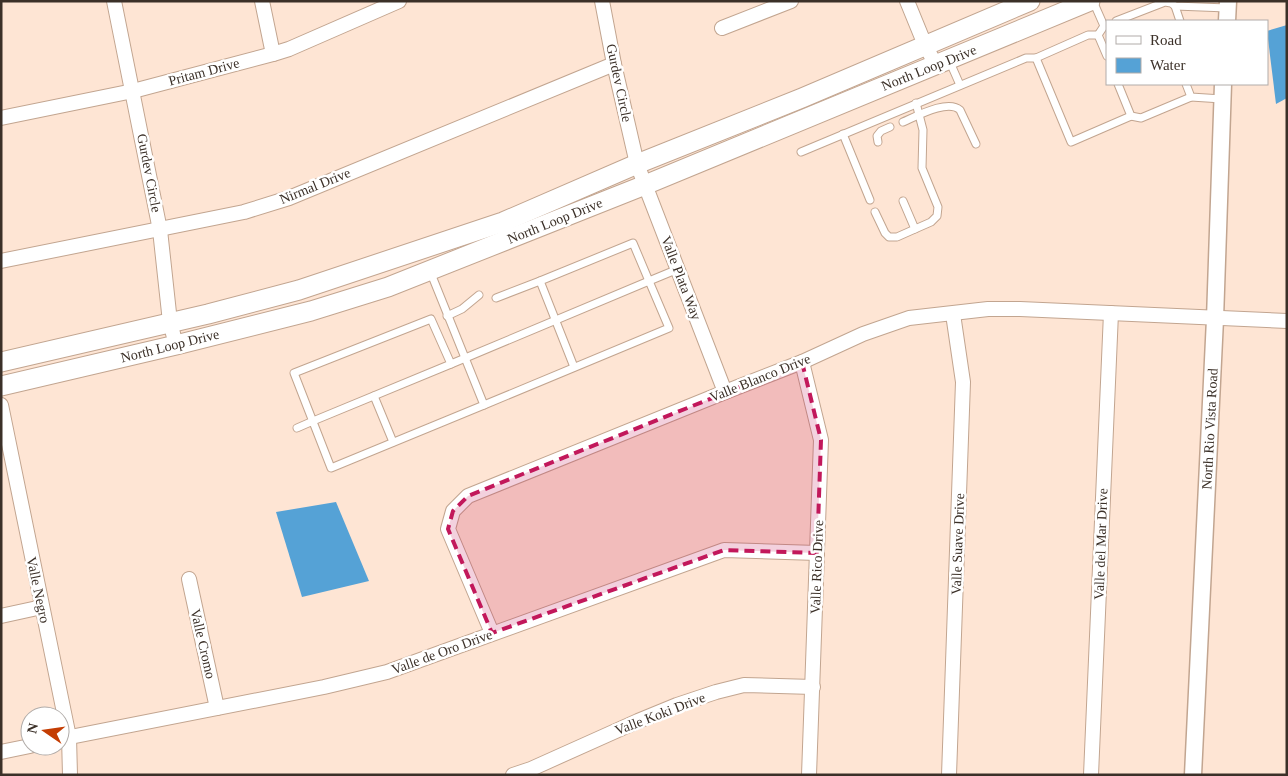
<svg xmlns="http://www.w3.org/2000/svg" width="1288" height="776" viewBox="0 0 1288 776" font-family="Georgia,serif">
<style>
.water{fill:#55a2d6}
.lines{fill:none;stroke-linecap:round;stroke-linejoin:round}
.service-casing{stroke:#c2a590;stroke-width:9}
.minor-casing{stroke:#c2a590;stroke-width:16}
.tertiary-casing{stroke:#c2a590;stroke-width:19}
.secondary-casing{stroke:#c2a590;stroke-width:21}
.service{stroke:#fff;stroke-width:7}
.minor{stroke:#fff;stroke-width:14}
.tertiary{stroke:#fff;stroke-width:16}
.secondary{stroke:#fff;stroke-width:19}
.marked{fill:#c2185b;fill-opacity:0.2;stroke:#c2185b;stroke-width:4;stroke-dasharray:10 6;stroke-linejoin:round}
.labels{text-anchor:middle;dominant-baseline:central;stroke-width:5;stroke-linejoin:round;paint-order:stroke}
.street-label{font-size:14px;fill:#3b3028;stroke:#fff}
</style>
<rect width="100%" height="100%" fill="#fee5d4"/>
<!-- water -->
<g class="water">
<polygon points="1287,25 1287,98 1276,104 1267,31"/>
<polygon points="336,502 369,581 302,597 276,512"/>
</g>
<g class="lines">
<defs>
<g id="service">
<polyline points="1093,1 1104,26 1098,35 1107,56"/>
<polyline points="1175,6 1180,21"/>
<polyline points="1116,21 1165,2 1171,3 1175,6 1227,8"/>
<polyline points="1098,35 1088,35 1036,58 1071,142 1131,116"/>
<polyline points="949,60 960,85"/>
<polyline points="1118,84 1131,116 1141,118 1191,97"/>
<polyline points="1186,84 1191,97 1222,99"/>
<path d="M903,122C917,116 948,99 960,110L976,144"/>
<polyline points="843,134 870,200"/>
<polyline points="878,142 877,136 881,131 890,127"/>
<polyline points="801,152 1026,58 1036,58"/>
<polyline points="875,212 885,233 889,237 897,237 915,229 903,201"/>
<polyline points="915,229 931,222 937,216 938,207 922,168 923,130 916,103"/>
<polyline points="496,298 540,281"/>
<polyline points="447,316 462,309 479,295"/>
<polyline points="451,364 649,281 669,328 484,405"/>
<polyline points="574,367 540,281 633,243 649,281 678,269"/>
<polyline points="374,396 393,442"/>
<polyline points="297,428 313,421 451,364 431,319 294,373 331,468 484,405 430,271"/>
</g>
<g id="minor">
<polyline points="114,1 160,230 170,322 176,345"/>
<polyline points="262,1 273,54"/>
<polyline points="602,1 614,64 637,164 725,392"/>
<polyline points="907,1 925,45 936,65"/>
<polyline points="722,28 791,1"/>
<polyline points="1,118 133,91 273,54 289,49 399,1"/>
<polyline points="1,261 244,212 289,198 614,64"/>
<polyline points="802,362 821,440 809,775"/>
<polyline points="1,405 69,737 70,775"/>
<polyline points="189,579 217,708"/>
<polyline points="1,616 42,607"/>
<polyline points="492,633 448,529 453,511 468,496 725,392 802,362 863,334 909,318 988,309 1020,309 1287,321"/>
<polyline points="60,739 324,687 387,672 724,550 817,553"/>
<polyline points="1,752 30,746"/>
<polyline points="513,775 531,769 638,721 677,705 716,692 744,685 813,687"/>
<polyline points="949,775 963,382 953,314"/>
<polyline points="1091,775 1111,313"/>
</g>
<g id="tertiary">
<polyline points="1227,21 1228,1"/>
<polyline points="1193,775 1215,319 1223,84"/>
</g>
<g id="secondary">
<polyline points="1,362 208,314 299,290 503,222 637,164 802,98 1030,1"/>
<polyline points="1,386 176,345 311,311 388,287 645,185 1090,1"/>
</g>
</defs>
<!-- service casing -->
<use href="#service" class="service-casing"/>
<!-- minor casing -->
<use href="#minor" class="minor-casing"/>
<!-- tertiary casing -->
<use href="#tertiary" class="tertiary-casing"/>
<!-- secondary casing -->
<use href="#secondary" class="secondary-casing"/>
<!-- service -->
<use href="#service" class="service"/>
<!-- minor -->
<use href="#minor" class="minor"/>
<!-- tertiary -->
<use href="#tertiary" class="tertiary"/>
<!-- secondary -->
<use href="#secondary" class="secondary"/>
</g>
<!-- marked area -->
<path class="marked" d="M802,362L821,440L817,553L724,550L492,633L448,529L453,511L468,496Z"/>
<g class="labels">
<!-- street labels -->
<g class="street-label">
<text transform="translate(929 68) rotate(-22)">North Loop Drive</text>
<text transform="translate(204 72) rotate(-15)">Pritam Drive</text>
<text transform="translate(619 83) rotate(78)">Gurdev Circle</text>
<text transform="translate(149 173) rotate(79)">Gurdev Circle</text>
<text transform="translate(315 186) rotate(-22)">Nirmal Drive</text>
<text transform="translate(555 221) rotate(-22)">North Loop Drive</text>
<text transform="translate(681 278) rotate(69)">Valle Plata Way</text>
<text transform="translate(170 346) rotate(-14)">North Loop Drive</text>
<text transform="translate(760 378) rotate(-22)">Valle Blanco Drive</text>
<text transform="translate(1210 429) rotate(-87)">North Rio Vista Road</text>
<text transform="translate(958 544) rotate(-88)">Valle Suave Drive</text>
<text transform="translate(1101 544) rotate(-88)">Valle del Mar Drive</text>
<text transform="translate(817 567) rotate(-88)">Valle Rico Drive</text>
<text transform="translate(38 590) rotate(78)">Valle Negro</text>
<text transform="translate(203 644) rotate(77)">Valle Cromo</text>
<text transform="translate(442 652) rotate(-20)">Valle de Oro Drive</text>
<text transform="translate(660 714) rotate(-21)">Valle Koki Drive</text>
</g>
</g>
<!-- border -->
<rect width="1288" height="776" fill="none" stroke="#3b3028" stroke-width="5"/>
<!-- legend -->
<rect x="1106" y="20" width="162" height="65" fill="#ffffff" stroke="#b1aca9"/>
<rect x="1116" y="36" width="25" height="8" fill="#ffffff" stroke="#b1aca9"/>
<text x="1150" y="45" font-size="15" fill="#3b3028">Road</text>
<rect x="1116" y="58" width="25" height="15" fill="#55a2d6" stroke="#b1aca9"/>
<text x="1150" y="70" font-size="15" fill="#3b3028">Water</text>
<!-- north arrow -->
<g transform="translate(45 731) rotate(283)"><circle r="24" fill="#ffffff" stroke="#b1aca9"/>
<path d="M0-4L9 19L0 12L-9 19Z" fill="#c43d03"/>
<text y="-8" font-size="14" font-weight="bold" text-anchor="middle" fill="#3b3028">N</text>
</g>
</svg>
